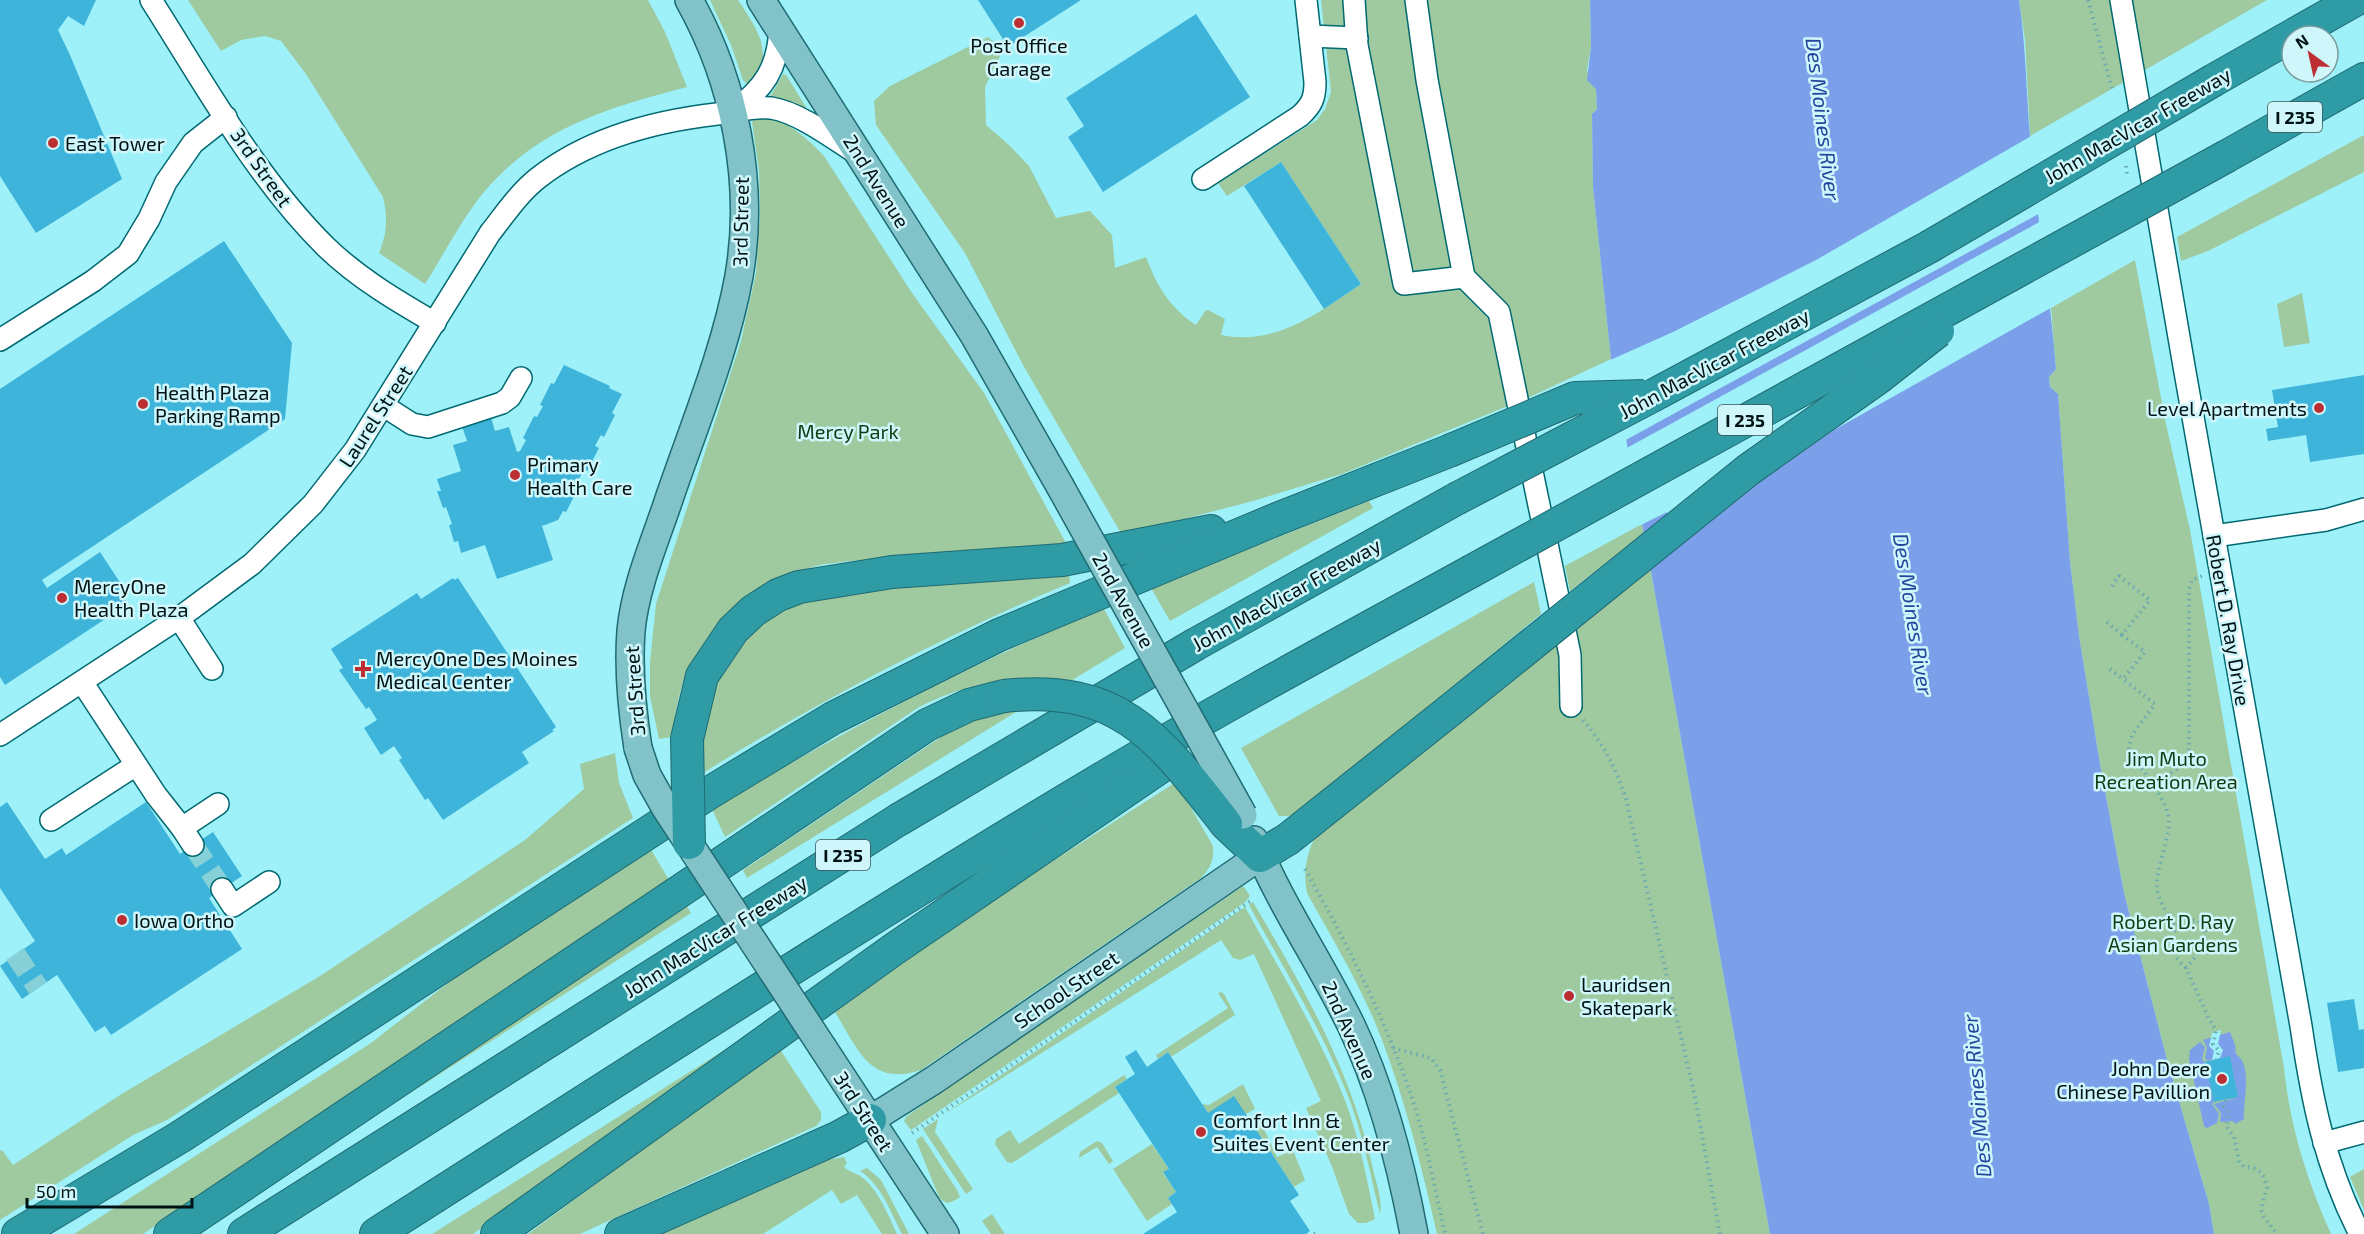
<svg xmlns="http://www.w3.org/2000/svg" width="2364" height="1234" viewBox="0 0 2364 1234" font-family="'Exo 2',sans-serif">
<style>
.green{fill:#9fc99e}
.water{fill:#7c9fe9}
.pier{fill:#9ef1f9}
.building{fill:#3fb4da}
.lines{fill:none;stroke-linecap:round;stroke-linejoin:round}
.minor-tunnel{stroke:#86d0d7;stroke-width:21;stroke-dasharray:21 10;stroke-linecap:butt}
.minor-casing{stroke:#016971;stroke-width:24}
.major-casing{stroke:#1f6b72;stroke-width:30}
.highway-casing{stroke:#1f6b72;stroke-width:34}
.path{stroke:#6caab0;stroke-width:4;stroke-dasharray:1.5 4.5;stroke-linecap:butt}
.minor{stroke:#fff;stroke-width:21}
.major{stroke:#82c3c9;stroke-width:27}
.highway{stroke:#2f9ba5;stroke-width:32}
.major-bridge-casing{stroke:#1f6b72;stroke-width:30;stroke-linecap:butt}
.highway-bridge-casing{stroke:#1f6b72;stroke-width:34;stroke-linecap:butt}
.major-bridge{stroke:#82c3c9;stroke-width:27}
.highway-bridge{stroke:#2f9ba5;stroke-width:32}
.poi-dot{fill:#bd2e33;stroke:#cff6fa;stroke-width:2}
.labels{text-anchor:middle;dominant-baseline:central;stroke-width:5;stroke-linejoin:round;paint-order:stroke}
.shield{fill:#cff6fa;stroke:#3e5659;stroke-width:1.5}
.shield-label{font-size:18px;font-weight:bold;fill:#001214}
.poi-label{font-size:20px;fill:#001214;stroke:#cff6fa;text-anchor:start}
.street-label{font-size:20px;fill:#001214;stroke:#cff6fa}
.park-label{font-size:20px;fill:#0e3d11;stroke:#cff6fa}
.water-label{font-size:21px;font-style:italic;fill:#23469c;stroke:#cff6fa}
</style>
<rect width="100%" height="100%" fill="#9ef1f9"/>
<!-- green -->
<g class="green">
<path d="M188,0H648L665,32L687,87C612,107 545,125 490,185C464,214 446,251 425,284L379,253C387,233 388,218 383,197L306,74L281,41L265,36L241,40L221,51Z"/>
<path d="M710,0H738C755,26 777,54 751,84H747L743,80L731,45Z"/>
<path d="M1321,0H1590L1591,47L1587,70L1596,89L1597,109L1592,114L1593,187L1611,359L1532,396L1342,474L1253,501L1122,535L1023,365L965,253L876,125L874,101L890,86L988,37L995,43L1000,56L985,87L986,125L1009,145L1029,166L1056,218L1090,211L1112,235L1115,268L1146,257C1157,286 1170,308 1196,325L1205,311L1208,310L1225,319L1221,335C1276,346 1318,313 1361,284L1281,162L1227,196L1218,183L1317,120L1325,109L1331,92Z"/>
<polygon points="2019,0 2267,0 2030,136 2025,39"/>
<polygon points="783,74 786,75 806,107 804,110 770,97"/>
<path d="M757,116C785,118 806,137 824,156L912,293L984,393L1067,545L848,561C838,563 826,563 816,566C762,583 710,621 686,674C678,694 675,716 672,737L659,739L650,696V662L656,604L741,341L756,273L760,214L759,171L752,122Z"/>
<polygon points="2364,135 2364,172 2208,251 2181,261 2177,237"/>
<path d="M2135,260L2166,424L2190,530L2284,1068C2290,1127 2307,1180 2331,1234H2214L2209,1204L2167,1060L2124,893L2100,764L2079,636L2070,562L2058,394L2050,387L2049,377L2056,369L2051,308Z"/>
<polygon points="2302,293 2310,343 2284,347 2277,304"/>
<polygon points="1369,501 1373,508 1170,621 1151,588"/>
<polygon points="1642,524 1644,533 1570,591 1565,566"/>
<path d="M1650,566L1770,1234H1437C1422,1168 1406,1103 1382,1040C1363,989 1333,940 1307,893C1303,872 1306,856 1315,837Z"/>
<path d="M1069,572L1070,583C943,636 820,700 703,773C702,751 698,726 706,705C722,655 765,611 815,597C852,588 891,586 928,583C975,580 1022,576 1069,572Z"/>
<polygon points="1534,582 1541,614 1301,811 1289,816 1279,816 1241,748"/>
<path d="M1104,609L1125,648L1069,682C1018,672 964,684 919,707L725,837L712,809C839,734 967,664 1104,609Z"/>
<polygon points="1021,709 747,878 743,870 956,727 990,713"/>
<polygon points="615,753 619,783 633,818 167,1120 133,1135 0,1220 0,1151 2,1150 13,1165 120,1095 320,976 525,840 584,789 580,764"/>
<path d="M1176,782L1213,846C1214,861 1211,867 1201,878L921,1070C869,1087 858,1049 835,1012L969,915Z"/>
<polygon points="650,848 669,880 143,1234 74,1234 371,1043 461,973"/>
<polygon points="1243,886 1250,896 1244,903 911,1130 904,1121 907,1116"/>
<path d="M1253,902C1303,987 1352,1072 1373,1169C1376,1183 1383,1200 1380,1214C1370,1173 1362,1130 1346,1091C1320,1026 1282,966 1249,905Z"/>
<polygon points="686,905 691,913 396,1102 393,1098"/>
<path d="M1245,907C1280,971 1320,1035 1346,1103C1360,1141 1367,1180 1375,1219L1366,1223H1358L1349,1214L1331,1164L1306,1108L1321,1101L1254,954L1240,960L1233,958L1221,940L942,1116Z"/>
<polygon points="1221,992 1224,994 1235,1015 1171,1057 1168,1052 1158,1059 1156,1055 1228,1008 1218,993"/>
<polygon points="742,1039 473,1234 432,1234"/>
<polygon points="779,1048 821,1112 821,1120 816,1126 580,1234 528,1234"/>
<polygon points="1124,1075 1127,1079 1115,1087 1119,1093 1012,1163 1007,1162 995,1144 996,1139 1010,1130 1019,1144"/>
<polygon points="1243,1084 1255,1109 1246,1114 1208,1113 1202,1104 1209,1105"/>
<polygon points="1258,1116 1277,1157 1293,1150 1305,1180 1294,1187 1250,1121"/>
<polygon points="938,1119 935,1132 973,1189 966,1194 923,1129"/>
<path d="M922,1136L957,1190L960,1197C951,1203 946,1206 939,1197L916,1140Z"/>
<polygon points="1097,1141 1102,1143 1113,1161 1109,1164 1097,1147 1079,1158 1080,1152"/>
<polygon points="1152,1144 1169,1169 1163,1173 1176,1192 1168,1198 1172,1204 1147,1221 1113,1169"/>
<path d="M844,1157L847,1163L844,1167C849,1172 858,1173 864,1179C880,1193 888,1215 897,1234H882L857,1195L841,1204L832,1190L763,1234H659L827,1160Z"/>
<path d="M867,1168L881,1180L909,1234H902C891,1213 881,1184 860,1171Z"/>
<polygon points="2364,1169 2364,1210 2350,1177"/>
<polygon points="992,1214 1005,1234 991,1234 982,1221"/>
</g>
<!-- water -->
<g class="water">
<path d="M1590,0H2019C2026,46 2026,91 2030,137C2036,214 2050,291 2056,369L2049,377L2050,387L2058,394L2070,562L2079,636L2100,764L2124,893L2167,1060L2209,1204L2214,1234H1770L1650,566L1611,359L1593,187L1592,114L1597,109L1596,89L1587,80L1591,47Z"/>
<path d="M2230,1032L2235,1045L2236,1054C2253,1066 2243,1100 2244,1119L2235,1124L2233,1121L2220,1122L2221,1113L2214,1104L2238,1097L2230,1057L2207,1061L2205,1058L2207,1047L2203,1040Z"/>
<polygon points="2200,1042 2205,1047 2202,1059 2205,1062 2214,1102 2212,1104 2219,1114 2217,1123 2207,1128 2204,1126 2189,1059 2190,1050"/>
</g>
<!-- pier -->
<g class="pier">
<polygon points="2033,135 2042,212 1624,441 1608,361 1673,332 1816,260"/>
<polygon points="2043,220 2054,306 1834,430 1716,512 1648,568 1641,535 1667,515 1667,512 1639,526 1625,449"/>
<polygon points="2221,1030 2218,1044 2223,1050 2220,1058 2212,1060 2214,1051 2209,1046 2212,1033"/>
</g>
<!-- building -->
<g class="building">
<polygon points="0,0 96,0 84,26 68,16 58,30 70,55 122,179 36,233 0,176"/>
<polygon points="978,0 1081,0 1008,47"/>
<polygon points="1196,14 1250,97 1103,192 1068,137 1084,126 1066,98"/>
<polygon points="1281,162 1361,284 1324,309 1244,186"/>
<polygon points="224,241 292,343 285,419 42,580 47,588 100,552 123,587 119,590 128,604 5,685 0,677 0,389"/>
<polygon points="564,365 610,386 609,388 622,394 612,413 615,415 604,437 601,435 595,446 599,448 587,471 584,469 577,483 580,485 566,512 563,511 558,520 542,526 553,560 497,579 485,545 461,553 458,541 454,542 449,525 452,524 446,507 443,508 437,491 441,491 437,479 461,471 453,445 467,441 461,423 490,414 495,431 509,427 517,452 520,451 526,440 523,438 534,416 537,417 543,406 540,405 551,383 554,384"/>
<polygon points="2364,375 2364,454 2310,462 2306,435 2268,441 2266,429 2278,427 2272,390"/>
<polygon points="453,578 454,580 458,578 556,727 552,730 554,731 522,752 529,763 443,820 428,798 425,800 399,760 402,758 394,746 381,755 364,728 377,720 369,707 366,709 339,670 343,668 331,649 417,593 421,599"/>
<polygon points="7,802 45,859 62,848 66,855 146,802 180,854 213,832 242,876 209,898 242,949 111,1035 105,1026 95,1032 57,975 22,999 0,966 35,941 0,888 0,807"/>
<polygon points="2354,999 2359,1030 2364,1029 2364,1068 2338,1072 2327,1003"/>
<polygon points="1136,1050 1147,1067 1168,1052 1208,1113 1234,1096 1299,1195 1290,1201 1310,1231 1306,1234 1143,1234 1177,1212 1168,1198 1176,1192 1163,1172 1169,1169 1115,1087 1135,1074 1125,1057"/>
<polygon points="2230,1056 2238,1097 2214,1102 2205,1062"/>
</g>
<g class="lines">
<!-- minor-tunnel -->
<g class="minor-tunnel">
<polyline points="193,845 222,889"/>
<polyline points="15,954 38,988"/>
</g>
<defs>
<g id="minor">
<path d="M151,0C204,83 256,178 326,247C358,278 397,301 435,323"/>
<polyline points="1354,0 1357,45 1404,284 1464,277 1427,80 1416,0"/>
<path d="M2121,0L2185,372L2301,1026C2312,1101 2325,1166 2360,1234"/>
<polyline points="1310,36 1357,38"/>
<path d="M733,111C764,89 777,69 780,31"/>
<path d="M1203,179L1300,116C1312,105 1315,98 1315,82L1306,0"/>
<polyline points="1464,277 1499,312 1570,655 1571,706"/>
<polyline points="0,340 93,281 128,254 149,219 166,182 193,143 226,117"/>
<polyline points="384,406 412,424 428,427 502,403 510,397 521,378"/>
<polyline points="2214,536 2326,520 2364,509"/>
<polyline points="179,618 212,669"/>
<polyline points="82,682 156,795 182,828 218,804"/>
<path d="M0,735L179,618L252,564L313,504L355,450L490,233C505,214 519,193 538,178C588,139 655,121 717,114C735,112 753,106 771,108C798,112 833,138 856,153"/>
<polyline points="51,820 136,765"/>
<polyline points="182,828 193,845"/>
<polyline points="222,889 233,906 269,882"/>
<polyline points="2324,1143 2364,1132"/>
</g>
<g id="major">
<polyline points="761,0 974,335 1060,486"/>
<path d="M638,748C632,710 628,670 631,631C635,586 656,539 670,496C694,426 726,349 739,276C755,183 735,82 689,0"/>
<path d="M1254,840C1280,904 1321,963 1351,1025C1382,1090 1401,1164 1414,1234"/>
<polyline points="823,1048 945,1234"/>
<polyline points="870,1120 934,1080 1260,856"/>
</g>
<g id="highway">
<polyline points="2214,80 2355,0"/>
<polyline points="2227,156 2364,79"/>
<polyline points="1654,395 1929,247"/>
<polyline points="687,739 702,676 733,630 753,611 778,595 799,587 892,572 1062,560 1211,531"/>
<polyline points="1226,824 1260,856 1288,839 1449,711"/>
<polyline points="18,1234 180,1137 709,793 833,718 999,635 1277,519 1449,451"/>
<polyline points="170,1234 927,725 969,705 1004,696"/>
<polyline points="244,1234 898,820 1196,644 1456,499"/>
<path d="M376,1234C618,1080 859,923 1106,776C1225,705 1348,639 1470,572"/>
<polyline points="497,1234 894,949 1159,768"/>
<polyline points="621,1234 839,1137 870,1120"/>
</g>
</defs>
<!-- minor casing -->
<use href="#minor" class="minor-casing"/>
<!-- major casing -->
<use href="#major" class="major-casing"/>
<!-- highway casing -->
<use href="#highway" class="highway-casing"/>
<!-- path -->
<g class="path">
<polyline points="2088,0 2112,89"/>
<polyline points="2126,166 2127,174"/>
<path d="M2112,586L2119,576L2150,600L2122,635L2145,652L2123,679L2155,704L2132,735L2129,748C2140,771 2168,797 2169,822C2169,831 2166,841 2164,849C2153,890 2153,892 2176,927"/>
<polyline points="2107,622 2122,635"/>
<polyline points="2110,669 2123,679"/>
<path d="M1583,720C1606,748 1614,765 1626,799L1695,1097L1720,1234"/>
<polyline points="2146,790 2178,768 2183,764 2189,749 2189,589 2192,580 2202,576"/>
<path d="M1305,869C1347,943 1386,1020 1413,1101C1427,1144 1435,1190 1445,1234"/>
<path d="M2186,968C2169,953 2165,938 2182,921L2198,920C2216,937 2197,954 2186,968L2209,1019L2216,1030L2213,1044L2219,1051L2216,1059"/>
<polyline points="1393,1048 1431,1058 1440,1070 1483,1234"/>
<path d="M2226,1100L2224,1106L2229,1113L2226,1126L2234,1137L2239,1161L2244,1167C2259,1167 2264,1173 2267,1188C2258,1216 2260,1211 2277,1234"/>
<polyline points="912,1133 1252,900"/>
<polyline points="1314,1234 1319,1232"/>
</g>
<!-- minor -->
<use href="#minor" class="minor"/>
<!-- major -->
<use href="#major" class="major"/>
<!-- highway -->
<use href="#highway" class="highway"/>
<defs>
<g id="major-bridge">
<polyline points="1060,486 1243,815"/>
<polyline points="638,748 647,775 665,807 823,1048"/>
</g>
<g id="highway-bridge">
<polyline points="1929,247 2214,80"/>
<polyline points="1449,451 1575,398 1644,396"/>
<polyline points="1456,499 1654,395"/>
<polyline points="1470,572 2227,156"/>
<path d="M1004,696C1122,683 1161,741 1226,824"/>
<polyline points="1449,711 1748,470 1878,378 1938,331"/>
<polyline points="687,739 689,843"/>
</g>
</defs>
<!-- major-bridge casing -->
<use href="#major-bridge" class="major-bridge-casing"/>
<!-- highway-bridge casing -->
<use href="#highway-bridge" class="highway-bridge-casing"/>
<!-- major-bridge -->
<use href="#major-bridge" class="major-bridge"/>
<!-- highway-bridge -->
<use href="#highway-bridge" class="highway-bridge"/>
</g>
<!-- markers -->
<g class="poi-dot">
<circle cx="1019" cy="23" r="6"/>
<circle cx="53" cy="143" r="6"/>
<circle cx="143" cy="404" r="6"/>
<circle cx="2319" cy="408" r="6"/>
<circle cx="515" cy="475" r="6"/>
<circle cx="62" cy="598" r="6"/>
<path d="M360 660h6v6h6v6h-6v6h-6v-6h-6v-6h6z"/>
<circle cx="122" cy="920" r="6"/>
<circle cx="1569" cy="996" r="6"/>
<circle cx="2222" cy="1079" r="6"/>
<circle cx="1201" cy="1132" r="6"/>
</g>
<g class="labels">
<!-- shield labels -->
<g class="shield">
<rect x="2268" y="102" width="54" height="30" rx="4.5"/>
<rect x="1718" y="405" width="54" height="30" rx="4.5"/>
<rect x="816" y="840" width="54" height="30" rx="4.5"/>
</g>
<g class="shield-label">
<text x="2295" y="117">I 235</text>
<text x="1745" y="420">I 235</text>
<text x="843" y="855">I 235</text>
</g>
<!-- poi labels -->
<g class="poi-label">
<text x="1019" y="45" text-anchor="middle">Post Office<tspan x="1019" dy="23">Garage</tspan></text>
<text x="65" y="143">East Tower</text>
<text x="155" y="392">Health Plaza<tspan x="155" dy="23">Parking Ramp</tspan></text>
<text x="2307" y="408" text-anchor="end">Level Apartments</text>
<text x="527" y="464">Primary<tspan x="527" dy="23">Health Care</tspan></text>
<text x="74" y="586">MercyOne<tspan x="74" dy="23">Health Plaza</tspan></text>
<text x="376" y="658">MercyOne Des Moines<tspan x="376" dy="23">Medical Center</tspan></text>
<text x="134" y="920">Iowa Ortho</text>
<text x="1581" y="984">Lauridsen<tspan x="1581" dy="23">Skatepark</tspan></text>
<text x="2210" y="1068" text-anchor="end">John Deere<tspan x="2210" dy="23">Chinese Pavillion</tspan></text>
<text x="1213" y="1120">Comfort Inn &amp;<tspan x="1213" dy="23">Suites Event Center</tspan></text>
</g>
<!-- street labels -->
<g class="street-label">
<text transform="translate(2137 125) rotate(-30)">John MacVicar Freeway</text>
<text transform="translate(262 167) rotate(55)">3rd Street</text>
<text transform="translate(877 181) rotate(58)">2nd Avenue</text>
<text transform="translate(740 222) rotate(-89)">3rd Street</text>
<text transform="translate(1714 363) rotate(-28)">John MacVicar Freeway</text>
<text transform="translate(375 416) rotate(-57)">Laurel Street</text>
<text transform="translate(1286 594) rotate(-29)">John MacVicar Freeway</text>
<text transform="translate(1124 600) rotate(61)">2nd Avenue</text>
<text transform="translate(2229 620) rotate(80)">Robert D. Ray Drive</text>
<text transform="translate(634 691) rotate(-94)">3rd Street</text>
<text transform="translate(715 936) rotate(-32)">John MacVicar Freeway</text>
<text transform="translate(1066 989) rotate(-34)">School Street</text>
<text transform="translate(1350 1030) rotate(66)">2nd Avenue</text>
<text transform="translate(864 1111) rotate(57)">3rd Street</text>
</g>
<!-- park labels -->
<g class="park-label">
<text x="848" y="431">Mercy Park</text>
<text x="2166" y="758">Jim Muto<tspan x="2166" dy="23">Recreation Area</tspan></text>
<text x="2173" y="921">Robert D. Ray<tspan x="2173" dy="23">Asian Gardens</tspan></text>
</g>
<!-- water labels -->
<g class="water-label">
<text transform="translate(1824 119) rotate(83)">Des Moines River</text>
<text transform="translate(1914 614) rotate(81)">Des Moines River</text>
<text transform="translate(1976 1096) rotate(-95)">Des Moines River</text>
</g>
</g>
<!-- north arrow -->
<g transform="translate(2310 54) rotate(327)"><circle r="28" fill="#cff6fa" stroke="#7c9b9e" stroke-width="1.5"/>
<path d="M0-4.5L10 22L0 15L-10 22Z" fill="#bd2e33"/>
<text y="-9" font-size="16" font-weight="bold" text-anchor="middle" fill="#001214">N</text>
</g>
<!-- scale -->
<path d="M27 1198v9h165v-9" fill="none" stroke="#001214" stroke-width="3"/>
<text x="36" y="1198" font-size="18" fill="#001214" stroke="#cff6fa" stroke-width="4.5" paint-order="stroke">50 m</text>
</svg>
